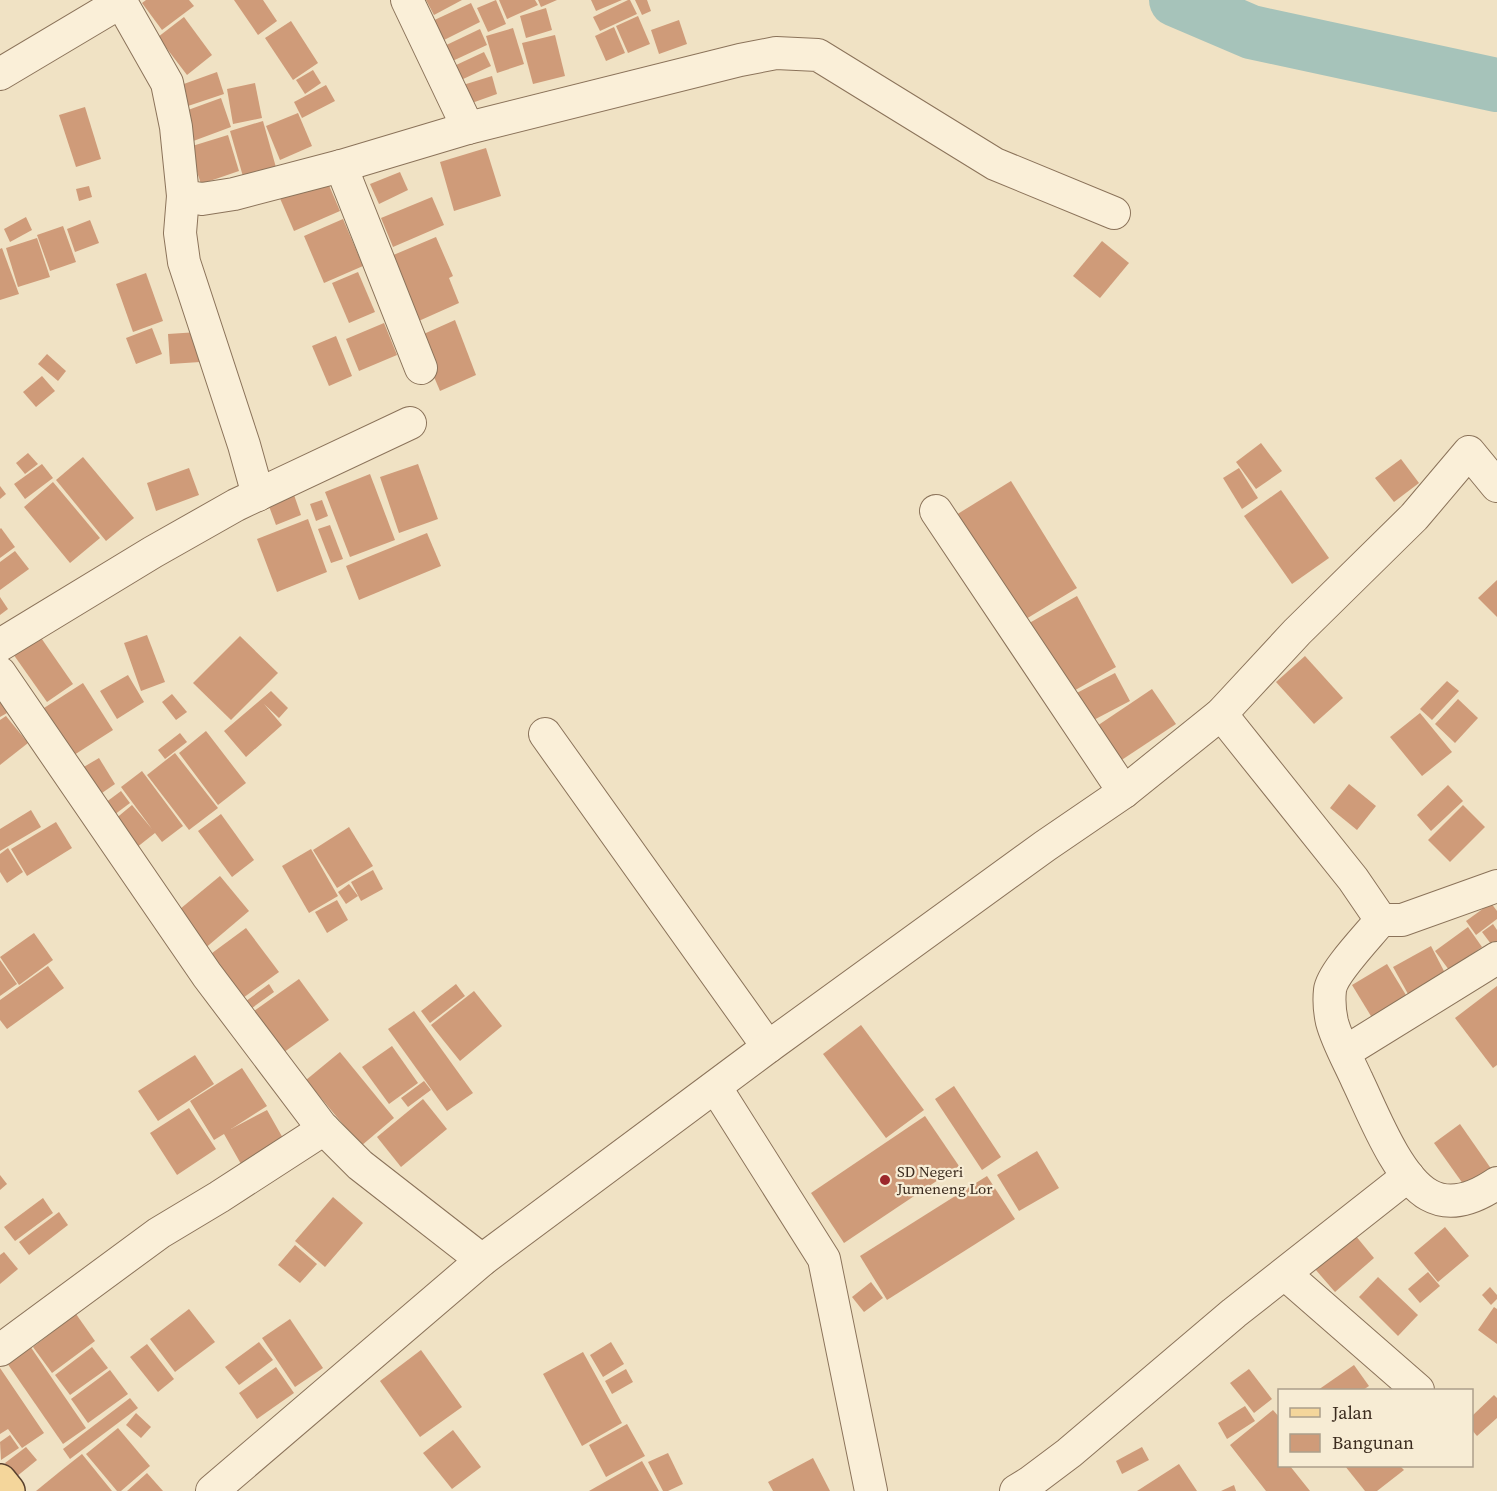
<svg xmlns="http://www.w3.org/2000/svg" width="1497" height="1491" viewBox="0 0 1497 1491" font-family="'Source Serif 4',serif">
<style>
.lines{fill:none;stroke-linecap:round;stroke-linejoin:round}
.river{stroke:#a6c3ba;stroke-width:54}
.building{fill:#cf9b79}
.minor-casing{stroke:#8b735a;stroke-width:34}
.major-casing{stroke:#59412e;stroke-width:36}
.minor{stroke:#faefd8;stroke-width:32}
.major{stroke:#f4d69b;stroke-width:33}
.poi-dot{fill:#9c282b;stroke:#f7ecd4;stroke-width:2}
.labels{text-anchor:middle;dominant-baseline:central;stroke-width:4.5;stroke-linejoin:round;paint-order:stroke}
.poi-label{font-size:15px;fill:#3b2b1e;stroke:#f7ecd4;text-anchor:start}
</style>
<rect width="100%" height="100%" fill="#f0e2c4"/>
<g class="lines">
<!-- river -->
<polyline class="river" points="1176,0 1251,32 1497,85"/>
</g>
<!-- building -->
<g class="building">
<polygon points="146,0 189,0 194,6 162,30 142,3"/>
<polygon points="234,0 263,0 277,21 258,35"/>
<polygon points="426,0 462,0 434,15"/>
<polygon points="496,0 506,24 488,32 477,8"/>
<polygon points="499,0 535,0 538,5 507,19"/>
<polygon points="538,0 557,0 541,7"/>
<polygon points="591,0 622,0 596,11"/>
<polygon points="628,0 630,0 637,14 600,31 593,17"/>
<polygon points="635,0 647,0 651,11 642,15"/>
<polygon points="471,3 480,22 438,43 428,23"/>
<polygon points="546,8 552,30 526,38 520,16"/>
<polygon points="638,16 650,44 628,53 616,26"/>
<polygon points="184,17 212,55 187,75 158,37"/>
<polygon points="679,20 687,44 659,54 651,30"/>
<polygon points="291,21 318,63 293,80 265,38"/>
<polygon points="614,27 625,53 606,61 595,36"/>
<polygon points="513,28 524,64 497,73 486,36"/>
<polygon points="480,29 487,45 446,64 438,49"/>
<polygon points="555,35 565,76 533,84 522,43"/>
<polygon points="484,52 491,66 461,80 454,66"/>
<polygon points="313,70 321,83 305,94 296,80"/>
<polygon points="217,72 224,94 188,106 181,85"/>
<polygon points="492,76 497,94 469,104 463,85"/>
<polygon points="255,83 262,118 233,124 227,89"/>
<polygon points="326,85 335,101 302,118 294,102"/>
<polygon points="221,98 231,127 188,143 177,114"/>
<polygon points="85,107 101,159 76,167 59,115"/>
<polygon points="298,113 312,146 280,160 266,126"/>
<polygon points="263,121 277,171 244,180 230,131"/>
<polygon points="228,135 239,171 201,184 189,147"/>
<polygon points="486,148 501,196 454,211 440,162"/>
<polygon points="400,172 408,190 379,204 370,184"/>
<polygon points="325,176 340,211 294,231 279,196"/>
<polygon points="89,186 92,197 79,201 76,189"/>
<polygon points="432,197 444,225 393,247 381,218"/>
<polygon points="26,217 32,230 10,242 4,229"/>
<polygon points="343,219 363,266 324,283 304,236"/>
<polygon points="90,220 99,243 75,252 67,229"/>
<polygon points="63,226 76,262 50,271 37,235"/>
<polygon points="436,237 453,276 449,278 459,303 412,324 384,259"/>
<polygon points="37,238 50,277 18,287 6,248"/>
<polygon points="1102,241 1129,263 1100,298 1073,276"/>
<polygon points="2,248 19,294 0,300 0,249"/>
<polygon points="358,272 375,312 349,323 332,283"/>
<polygon points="146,273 163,321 133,332 116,284"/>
<polygon points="455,320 476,375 440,391 417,337"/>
<polygon points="384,323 397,355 359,371 346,339"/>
<polygon points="152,328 162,354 136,364 126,338"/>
<polygon points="198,332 200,362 170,364 168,334"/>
<polygon points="336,336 352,376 329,386 312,346"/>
<polygon points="47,354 66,371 58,381 38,364"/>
<polygon points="42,376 55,391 36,407 23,392"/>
<polygon points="1261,443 1282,471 1256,489 1236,462"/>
<polygon points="28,453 38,464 25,474 16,463"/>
<polygon points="83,457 134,518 106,541 56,480"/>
<polygon points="1401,459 1419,483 1394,502 1375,478"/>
<polygon points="42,464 53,478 25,499 14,484"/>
<polygon points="418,464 438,519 399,533 380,477"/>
<polygon points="189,468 199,495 156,511 147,483"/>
<polygon points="1239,468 1258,498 1242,509 1223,478"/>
<polygon points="370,474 395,540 350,557 325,492"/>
<polygon points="1011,481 1077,588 1021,622 956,515"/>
<polygon points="53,482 100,538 70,563 24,507"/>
<polygon points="0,486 6,494 0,499"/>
<polygon points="1281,490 1329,558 1292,584 1244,516"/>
<polygon points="293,492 301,515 276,525 267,501"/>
<polygon points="322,500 328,516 316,521 310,504"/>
<polygon points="308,519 327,572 277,592 257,539"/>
<polygon points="330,525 343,559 331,563 318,529"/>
<polygon points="1,528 15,547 0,558 0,529"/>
<polygon points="427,533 441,566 359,600 346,566"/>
<polygon points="15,551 29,569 0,590 0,562"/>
<polygon points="1497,580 1497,617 1478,598"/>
<polygon points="1077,596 1116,667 1063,697 1024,626"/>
<polygon points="0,597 8,609 0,615"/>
<polygon points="37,632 73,684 47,702 11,651"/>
<polygon points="147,635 165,682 141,691 124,643"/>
<polygon points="240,636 278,673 231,720 193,683"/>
<polygon points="1305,656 1343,698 1314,724 1276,682"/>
<polygon points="1115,673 1130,701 1086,724 1071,696"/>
<polygon points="128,675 144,702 117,719 100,691"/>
<polygon points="1447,681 1459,691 1432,720 1420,709"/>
<polygon points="83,683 113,730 74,755 44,708"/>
<polygon points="1152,689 1176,724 1111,767 1088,732"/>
<polygon points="271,691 288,708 279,718 264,704 282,725 246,757 224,731"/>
<polygon points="172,694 187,712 176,720 162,702"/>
<polygon points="1458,699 1478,718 1455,743 1435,724"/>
<polygon points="0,700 7,713 0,717"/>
<polygon points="1420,713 1452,752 1422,776 1390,737"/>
<polygon points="6,716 28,743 0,765 0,720"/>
<polygon points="206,731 246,783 218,805 179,753"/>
<polygon points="180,733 187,742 165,759 158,750"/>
<polygon points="175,753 218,808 189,830 147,775"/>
<polygon points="99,758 115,784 99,795 82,768"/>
<polygon points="142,771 183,826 162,842 155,833 136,848 114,820 132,805 152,829 121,787"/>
<polygon points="1349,784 1376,806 1357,830 1330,808"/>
<polygon points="1448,785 1463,801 1431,831 1417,815"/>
<polygon points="121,791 130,803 110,818 101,806"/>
<polygon points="1463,805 1485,827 1450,862 1428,840"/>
<polygon points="31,810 41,827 0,851 0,829"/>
<polygon points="221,814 254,860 232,877 198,831"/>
<polygon points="56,822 72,848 27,876 11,849"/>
<polygon points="349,827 373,866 337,888 313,850"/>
<polygon points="8,848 23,872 7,883 0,872 0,854"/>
<polygon points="311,849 338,896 309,913 282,866"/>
<polygon points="373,870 383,889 361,901 351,882"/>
<polygon points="220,876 249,911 203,950 174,914"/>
<polygon points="349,884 358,896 346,904 338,892"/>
<polygon points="337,900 348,920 327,933 315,912"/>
<polygon points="1491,903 1497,911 1497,919 1476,935 1466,921"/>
<polygon points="1493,924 1497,930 1497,952 1482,932"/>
<polygon points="1468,927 1482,947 1449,970 1435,951"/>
<polygon points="246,928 279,972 236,1003 204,959"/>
<polygon points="34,933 53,960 19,985 0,957"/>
<polygon points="1431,946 1445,973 1408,994 1393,967"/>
<polygon points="0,960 17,984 0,996"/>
<polygon points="1387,964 1409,1000 1374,1021 1352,985"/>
<polygon points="48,966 64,988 7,1029 0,1020 0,1000"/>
<polygon points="299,979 329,1020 280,1055 251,1013"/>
<polygon points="269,984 274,992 248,1011 242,1004"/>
<polygon points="456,984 465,996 430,1023 421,1011"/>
<polygon points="1497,986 1497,1065 1493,1068 1455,1018"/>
<polygon points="474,991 502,1026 460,1061 431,1025"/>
<polygon points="414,1011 473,1093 447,1111 388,1029"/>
<polygon points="861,1025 924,1110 886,1138 823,1054"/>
<polygon points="392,1046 418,1083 389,1104 362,1067"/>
<polygon points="340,1052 394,1118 361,1146 306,1080"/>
<polygon points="195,1055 214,1084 158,1121 138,1091"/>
<polygon points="242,1068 267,1106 231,1129 267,1110 288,1147 245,1171 224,1134 214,1140 190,1101"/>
<polygon points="424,1081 431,1090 408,1107 401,1098"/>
<polygon points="954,1086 1001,1157 982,1170 935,1099"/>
<polygon points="423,1099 447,1129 401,1167 377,1137"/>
<polygon points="189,1108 216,1149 177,1175 150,1133"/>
<polygon points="925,1116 959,1166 844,1243 811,1193"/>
<polygon points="1460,1124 1492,1170 1466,1188 1434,1143"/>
<polygon points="1037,1151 1059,1188 1019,1211 997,1175"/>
<polygon points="0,1175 7,1184 0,1190"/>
<polygon points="987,1176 1015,1219 887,1300 860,1256"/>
<polygon points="333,1197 363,1223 325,1267 295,1241"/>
<polygon points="43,1198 53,1213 15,1241 4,1227"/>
<polygon points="59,1212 68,1225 29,1255 19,1242"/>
<polygon points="1445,1227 1469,1256 1438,1282 1414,1253"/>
<polygon points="1355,1235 1374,1258 1335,1292 1315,1269"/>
<polygon points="295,1245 317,1264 300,1283 278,1265"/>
<polygon points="4,1252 18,1269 0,1284 0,1255"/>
<polygon points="1428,1272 1440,1286 1420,1303 1408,1289"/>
<polygon points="1378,1277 1418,1315 1398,1336 1359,1297"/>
<polygon points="871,1282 883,1298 864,1312 852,1297"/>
<polygon points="1490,1287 1497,1295 1497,1299 1491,1305 1482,1295"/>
<polygon points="1494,1307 1497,1309 1497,1344 1478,1330"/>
<polygon points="189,1309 215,1342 175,1372 150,1339"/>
<polygon points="76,1314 95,1341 52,1373 33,1347"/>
<polygon points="290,1319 323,1368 295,1387 262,1338"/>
<polygon points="259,1342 273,1360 239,1385 225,1367"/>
<polygon points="611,1342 624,1364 603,1377 590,1355"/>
<polygon points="147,1344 174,1379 158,1392 130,1357"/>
<polygon points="30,1346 86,1428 63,1444 7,1363"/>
<polygon points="92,1347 108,1368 70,1395 55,1375"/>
<polygon points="421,1350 462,1407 420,1437 380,1381"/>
<polygon points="583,1352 622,1423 582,1446 543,1374"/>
<polygon points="1354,1365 1369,1386 1363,1390 1318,1390"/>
<polygon points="276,1367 294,1393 257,1419 239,1393"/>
<polygon points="0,1368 44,1433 22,1448 8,1429 0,1434"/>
<polygon points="626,1369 633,1382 612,1394 605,1381"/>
<polygon points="1249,1369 1272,1399 1254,1413 1230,1383"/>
<polygon points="110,1370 128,1394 88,1423 71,1399"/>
<polygon points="1494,1395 1497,1398 1497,1418 1477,1436 1472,1430 1472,1416"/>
<polygon points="130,1398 138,1408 70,1459 63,1449"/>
<polygon points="1245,1406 1255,1421 1227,1439 1218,1423"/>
<polygon points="1273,1410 1280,1418 1280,1466 1290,1466 1310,1491 1266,1491 1230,1445"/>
<polygon points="136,1413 151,1427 141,1438 126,1425"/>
<polygon points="627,1424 645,1456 606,1477 589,1445"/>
<polygon points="118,1428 150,1466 121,1491 117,1491 86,1454"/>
<polygon points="453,1430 481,1467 452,1489 423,1453"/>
<polygon points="10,1435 19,1448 1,1460 0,1442"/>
<polygon points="26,1447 37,1460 16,1477 5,1463"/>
<polygon points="1142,1447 1149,1460 1122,1474 1116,1461"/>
<polygon points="668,1453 683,1484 668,1491 663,1491 648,1462"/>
<polygon points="82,1454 112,1491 36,1491 63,1469"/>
<polygon points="813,1458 830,1491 773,1491 768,1482"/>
<polygon points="642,1461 659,1491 589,1491"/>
<polygon points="1179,1464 1197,1491 1137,1491"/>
<polygon points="1345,1466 1400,1466 1404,1470 1377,1491 1365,1491"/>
<polygon points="147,1473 163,1491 127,1491"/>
<polygon points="1234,1485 1236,1491 1221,1491"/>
</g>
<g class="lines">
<defs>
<g id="minor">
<polyline points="120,0 167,83 176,127 183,196 202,199 234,194 341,166 468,128 740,60 776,53 818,55 995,164 1114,213"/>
<polyline points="407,0 468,128"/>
<polyline points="0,74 121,2"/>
<polyline points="341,166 421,368"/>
<polyline points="183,196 180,233 184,262 244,445 258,495"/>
<polyline points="936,511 1124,792"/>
<polyline points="0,645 153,552 236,505 410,423"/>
<polyline points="0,673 207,975 321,1126 360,1165 482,1260"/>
<polyline points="1221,714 1353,879 1381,920 1402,920 1497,886"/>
<polyline points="545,734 768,1047"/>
<path d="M1381,920C1369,935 1332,973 1330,990C1329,999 1330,1013 1332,1022C1337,1041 1349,1062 1357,1080C1373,1113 1397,1177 1429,1195C1452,1208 1478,1196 1497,1183"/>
<polyline points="1345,1052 1497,958"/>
<polyline points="716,1088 824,1259 871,1491"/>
<polyline points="1285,1274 1418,1390"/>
<polyline points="0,1350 159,1233 219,1197 324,1129"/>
<polyline points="212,1491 482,1260 768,1047 1045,846 1124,792 1221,714 1297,632 1414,517 1469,452 1497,486"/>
<polyline points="1016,1491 1029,1483 1069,1453 1234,1313 1408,1176"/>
</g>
<polyline id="major" points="0,1481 8,1491"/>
</defs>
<!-- minor casing -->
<use href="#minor" class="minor-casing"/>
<!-- major casing -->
<use href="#major" class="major-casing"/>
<!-- minor -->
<use href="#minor" class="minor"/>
<!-- major -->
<use href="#major" class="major"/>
</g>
<!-- markers -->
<circle class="poi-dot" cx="885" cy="1180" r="6"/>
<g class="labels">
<!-- poi labels -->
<g class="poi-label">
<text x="897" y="1171">SD Negeri<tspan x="897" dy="17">Jumeneng Lor</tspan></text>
</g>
</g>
<!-- legend -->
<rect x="1278" y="1389" width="195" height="78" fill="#f7ecd4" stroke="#ac9f8b" stroke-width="1.5"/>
<rect x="1290" y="1408" width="30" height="9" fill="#f4d69b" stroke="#ac9f8b" stroke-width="1.5"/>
<text x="1332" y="1419" font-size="18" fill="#3b2b1e">Jalan</text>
<rect x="1290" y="1434" width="30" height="18" fill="#cf9b79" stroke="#ac9f8b" stroke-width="1.5"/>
<text x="1332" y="1449" font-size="18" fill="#3b2b1e">Bangunan</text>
</svg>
